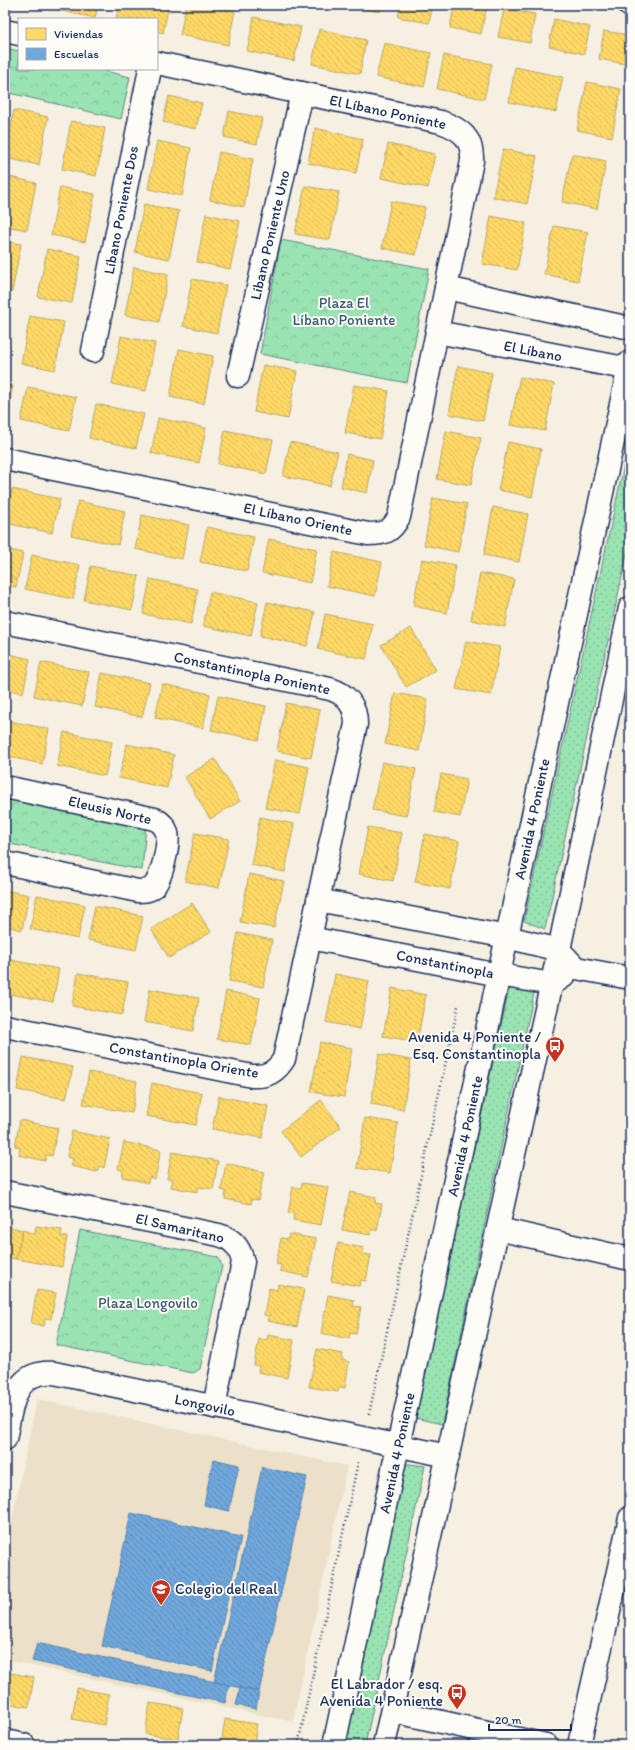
<svg xmlns="http://www.w3.org/2000/svg" width="635" height="1750" viewBox="0 0 635 1750" font-family="Itim,sans-serif">
<style>
.built{fill:#ece1c8}
.grass{fill:url(#grass-dots);stroke:#5a8988}
.park{fill:url(#park-crowns);stroke:#5a8988}
.homes{fill:url(#homes-back-hatch);stroke:#bba664}
.schools{fill:url(#schools-back-hatch);stroke:#5684b6}
.lines{fill:none;stroke-linecap:round;stroke-linejoin:round}
.minor-casing{stroke:#1b2f5e;stroke-width:25}
.path{stroke:#1b2f5e;stroke-width:2.5;stroke-dasharray:1 3;stroke-linecap:butt}
.minor{stroke:#fdfcf7;stroke-width:22}
.labels{text-anchor:middle;dominant-baseline:central;stroke-width:4;stroke-linejoin:round;paint-order:stroke}
.street-label{font-size:15px;fill:#1b2f5e;stroke:#fdfcf7}
.park-label{font-size:15px;fill:#3b5c73;stroke:#fdfcf7}
.poi-label{font-size:15px;fill:#1b2f5e;stroke:#fdfcf7;text-anchor:end}
</style>
<defs>
<pattern id="grass-dots" width="8" height="8" patternUnits="userSpaceOnUse"><rect width="8" height="8" fill="#9ae3b2"/><path d="M2 2h.1M6 6h.1" fill="none" stroke="#84c39c" stroke-width="1.8" stroke-linecap="round"/></pattern>
<pattern id="park-crowns" width="20" height="18" patternUnits="userSpaceOnUse"><rect width="20" height="18" fill="#9ae3b2"/><path d="M2 6a3 3 0 1 1 6 0M12 15a3 3 0 1 1 6 0" fill="none" stroke="#84c39c"/></pattern>
<pattern id="homes-back-hatch" width="6" height="6" patternUnits="userSpaceOnUse"><rect width="6" height="6" fill="#ffd966"/><path d="M-1 5l2 2M0 0l6 6M5-1l2 2" fill="none" stroke="#dabb5b"/></pattern>
<pattern id="schools-back-hatch" width="6" height="6" patternUnits="userSpaceOnUse"><rect width="6" height="6" fill="#6fa8dc"/><path d="M-1 5l2 2M0 0l6 6M5-1l2 2" fill="none" stroke="#5a89b6"/></pattern>
</defs>
<rect width="100%" height="100%" fill="#f5f0e2"/>
<filter id="ink" filterUnits="userSpaceOnUse"><feTurbulence type="fractalNoise" baseFrequency=".025" numOctaves="2"/><feDisplacementMap in="SourceGraphic" scale="8" xChannelSelector="R" yChannelSelector="G"/><feConvolveMatrix kernelMatrix="1 2 1 2 8 2 1 2 1" color-interpolation-filters="sRGB"/></filter>
<g filter="url(#ink)">
<!-- built -->
<polygon class="built" points="37,1399 347,1466 293,1722 5,1660 5,1552"/>
<!-- grass -->
<g class="grass">
<polygon points="630,438 630,540 545,929 524,921"/>
<polygon points="511,980 535,988 442,1424 415,1418"/>
<polygon points="402,1463 425,1466 365,1745 340,1745"/>
</g>
<!-- park -->
<g class="park">
<polygon points="5,48 19,51 19,69 97,69 130,77 121,119 5,92"/>
<polygon points="281,240 429,269 407,383 260,354"/>
<polygon points="5,795 146,825 142,870 5,843"/>
<polygon points="80,1230 218,1257 222,1266 200,1369 193,1373 56,1345"/>
</g>
<!-- homes -->
<g class="homes">
<polygon points="48,5 98,5 95,18 48,8"/>
<polygon points="119,5 169,5 163,33 157,31 157,19 116,19"/>
<polygon points="186,5 205,5 235,11 228,45 180,35"/>
<polygon points="346,5 381,5 380,12"/>
<polygon points="400,5 433,5 429,23 398,17"/>
<polygon points="454,5 487,5 481,34 450,28"/>
<polygon points="504,9 535,14 530,43 498,37"/>
<polygon points="254,17 301,27 294,61 247,51"/>
<polygon points="554,19 590,27 584,54 549,46"/>
<polygon points="319,29 366,40 360,74 312,64"/>
<polygon points="604,31 630,35 630,65 599,59"/>
<polygon points="384,43 431,53 424,87 376,77"/>
<polygon points="444,55 492,64 484,99 437,89"/>
<polygon points="515,67 563,77 556,112 509,102"/>
<polygon points="587,82 621,89 612,137 577,130"/>
<polygon points="169,96 202,103 196,129 163,122"/>
<polygon points="14,110 48,117 39,165 5,158"/>
<polygon points="229,111 262,118 257,144 224,137"/>
<polygon points="71,121 105,128 96,176 62,169"/>
<polygon points="315,128 363,139 356,173 308,163"/>
<polygon points="157,141 191,148 182,196 148,189"/>
<polygon points="388,144 435,154 428,188 381,178"/>
<polygon points="503,149 537,156 527,204 493,197"/>
<polygon points="219,152 253,159 244,207 210,200"/>
<polygon points="572,154 606,161 597,209 562,202"/>
<polygon points="5,176 36,183 27,230 5,226"/>
<polygon points="305,186 339,192 330,240 295,234"/>
<polygon points="60,187 95,194 85,242 51,235"/>
<polygon points="391,201 425,207 416,255 382,248"/>
<polygon points="144,204 179,211 169,259 135,252"/>
<polygon points="206,214 240,221 230,269 197,262"/>
<polygon points="491,216 526,223 517,270 482,264"/>
<polygon points="554,226 588,232 578,281 544,274"/>
<polygon points="5,241 21,244 12,292 5,291"/>
<polygon points="47,249 81,256 72,303 38,297"/>
<polygon points="134,267 168,274 159,322 125,315"/>
<polygon points="192,279 226,285 217,333 183,326"/>
<polygon points="30,316 64,322 55,370 21,363"/>
<polygon points="121,336 155,343 146,391 112,384"/>
<polygon points="179,349 213,356 204,404 170,397"/>
<polygon points="263,365 297,371 288,419 254,412"/>
<polygon points="458,366 492,373 483,421 449,414"/>
<polygon points="520,377 554,384 545,431 510,425"/>
<polygon points="5,384 13,386 5,420"/>
<polygon points="354,385 389,391 380,439 345,433"/>
<polygon points="28,387 76,397 69,431 21,421"/>
<polygon points="96,404 144,414 136,448 89,438"/>
<polygon points="158,418 206,428 199,463 151,453"/>
<polygon points="225,430 273,440 266,474 218,464"/>
<polygon points="446,431 481,438 471,485 437,479"/>
<polygon points="290,442 338,452 330,486 283,476"/>
<polygon points="508,442 541,449 532,497 498,490"/>
<polygon points="347,454 373,460 367,493 341,487"/>
<polygon points="12,489 60,499 52,533 5,523"/>
<polygon points="433,498 467,504 458,552 424,545"/>
<polygon points="78,501 125,511 118,545 71,535"/>
<polygon points="493,507 528,514 519,562 484,555"/>
<polygon points="142,515 189,525 182,559 135,549"/>
<polygon points="207,527 254,537 247,571 200,562"/>
<polygon points="269,539 317,549 310,583 262,573"/>
<polygon points="5,549 23,553 16,587 5,585"/>
<polygon points="334,552 382,562 375,596 327,586"/>
<polygon points="32,555 80,565 73,599 25,589"/>
<polygon points="422,559 456,565 447,613 413,606"/>
<polygon points="91,566 139,576 132,610 84,600"/>
<polygon points="480,573 514,579 505,627 471,620"/>
<polygon points="150,579 198,589 191,624 143,614"/>
<polygon points="210,592 258,602 251,636 203,626"/>
<polygon points="267,602 315,612 307,646 260,636"/>
<polygon points="325,614 373,624 366,659 318,649"/>
<polygon points="411,628 436,670 406,687 381,645"/>
<polygon points="466,641 500,647 491,695 456,689"/>
<polygon points="5,653 30,659 23,693 5,689"/>
<polygon points="41,662 89,672 82,706 34,696"/>
<polygon points="102,673 150,683 142,717 95,707"/>
<polygon points="162,684 210,694 203,728 155,718"/>
<polygon points="395,693 428,699 419,751 385,744"/>
<polygon points="218,696 266,706 259,740 211,730"/>
<polygon points="286,703 320,710 311,758 277,751"/>
<polygon points="5,720 49,729 42,764 5,756"/>
<polygon points="64,732 112,742 105,776 57,766"/>
<polygon points="127,744 174,755 167,788 119,778"/>
<polygon points="215,759 240,801 210,819 185,777"/>
<polygon points="275,760 309,767 300,814 265,808"/>
<polygon points="382,762 416,769 406,816 372,810"/>
<polygon points="441,774 467,779 460,817 434,812"/>
<polygon points="260,817 294,824 285,872 251,865"/>
<polygon points="368,827 402,833 393,881 359,874"/>
<polygon points="195,833 229,839 219,888 185,881"/>
<polygon points="425,834 459,841 450,889 415,882"/>
<polygon points="249,874 284,881 274,928 240,922"/>
<polygon points="5,890 29,895 22,930 5,926"/>
<polygon points="37,895 85,905 78,939 30,929"/>
<polygon points="192,903 211,932 169,958 151,929"/>
<polygon points="95,906 143,916 136,950 88,940"/>
<polygon points="238,933 272,940 263,987 229,981"/>
<polygon points="10,960 59,969 53,1002 5,993 5,984"/>
<polygon points="78,973 128,982 122,1015 72,1006"/>
<polygon points="335,974 369,981 360,1029 326,1022"/>
<polygon points="392,988 426,995 417,1042 383,1036"/>
<polygon points="150,989 199,998 193,1031 144,1022"/>
<polygon points="226,991 260,998 251,1045 217,1039"/>
<polygon points="320,1042 352,1048 344,1097 311,1092"/>
<polygon points="5,1054 10,1055 5,1078"/>
<polygon points="379,1054 411,1060 403,1110 371,1104"/>
<polygon points="23,1057 73,1067 66,1099 17,1090"/>
<polygon points="89,1072 137,1081 132,1113 83,1104"/>
<polygon points="152,1083 202,1093 196,1125 146,1116"/>
<polygon points="219,1096 268,1106 262,1138 212,1129"/>
<polygon points="321,1100 341,1127 301,1157 281,1131"/>
<polygon points="365,1118 398,1123 390,1173 357,1168"/>
<polygon points="20,1120 58,1128 52,1156 46,1155 45,1161 19,1155 20,1148 15,1146"/>
<polygon points="72,1131 110,1139 104,1168 99,1166 97,1172 71,1166 73,1159 67,1157"/>
<polygon points="124,1142 161,1150 155,1179 149,1177 148,1183 122,1177 123,1170 118,1169"/>
<polygon points="172,1152 218,1161 213,1189 198,1187 197,1192 171,1187 173,1179 167,1179"/>
<polygon points="226,1163 264,1172 258,1200 252,1199 251,1204 225,1199 226,1191 221,1190"/>
<polygon points="302,1183 328,1187 321,1225 293,1220 294,1214 288,1213 293,1187 301,1188"/>
<polygon points="350,1192 376,1197 375,1203 382,1204 377,1231 372,1229 371,1235 342,1230"/>
<polygon points="5,1220 8,1220 6,1226 23,1230 16,1259 5,1257"/>
<polygon points="36,1226 62,1230 61,1236 67,1237 62,1267 16,1259 23,1230 35,1234"/>
<polygon points="289,1234 316,1239 308,1277 280,1271 281,1265 276,1264 281,1238 288,1239"/>
<polygon points="338,1243 364,1248 363,1254 371,1255 366,1281 361,1280 359,1286 331,1281"/>
<polygon points="278,1284 304,1289 297,1327 268,1321 269,1316 264,1315 269,1288 277,1290"/>
<polygon points="37,1290 56,1293 51,1319 45,1318 44,1326 31,1323"/>
<polygon points="328,1295 354,1300 353,1306 361,1307 356,1334 350,1333 349,1339 321,1333"/>
<polygon points="268,1335 294,1340 287,1378 258,1372 259,1366 254,1365 259,1339 267,1340"/>
<polygon points="317,1349 343,1354 342,1360 349,1362 345,1388 339,1387 338,1392 309,1387"/>
<polygon points="5,1672 34,1677 29,1707 5,1703"/>
<polygon points="77,1688 109,1694 104,1725 72,1719"/>
<polygon points="150,1703 183,1708 178,1739 145,1734"/>
<polygon points="225,1719 257,1724 254,1745 221,1745"/>
</g>
<!-- schools -->
<g class="schools">
<polygon points="213,1459 239,1465 229,1511 204,1505"/>
<polygon points="262,1467 307,1477 259,1692 214,1682"/>
<polygon points="131,1513 241,1537 212,1671 102,1646"/>
<polygon points="37,1643 229,1685 225,1703 32,1661"/>
<polygon points="240,1688 259,1692 256,1709 236,1705"/>
</g>
<g class="lines">
<defs>
<g id="minor">
<polyline points="629,5 630,5"/>
<polyline points="5,31 19,34"/>
<polyline points="446,288 630,328"/>
<polyline points="437,332 630,369"/>
<polyline points="93,351 150,69"/>
<polyline points="238,376 302,93"/>
<path d="M5,459L368,534C385,534 391,532 399,517L472,161C473,138 461,129 441,122L157,63"/>
<path d="M5,622L330,689C347,694 356,706 356,724L284,1059C276,1072 267,1077 252,1076L5,1026"/>
<path d="M5,787L155,819C161,822 165,826 167,833C170,843 161,881 153,887C149,891 144,891 138,891L5,863"/>
<polyline points="318,900 507,937 559,950 576,968 630,978"/>
<polyline points="310,938 499,975 552,984 564,976"/>
<path d="M5,1192L219,1235C233,1239 240,1247 243,1262L214,1407"/>
<polyline points="498,1229 630,1259"/>
<path d="M5,1439C12,1408 12,1370 54,1373L448,1456"/>
<polyline points="392,1711 546,1745"/>
<polyline points="5,1741 24,1745"/>
<polyline points="334,1745 630,362"/>
<polyline points="384,1745 559,950 630,608"/>
<polyline points="579,1745 630,1518"/>
</g>
</defs>
<!-- minor casing -->
<use href="#minor" class="minor-casing"/>
<!-- path -->
<g class="path">
<polyline points="369,1414 458,1006"/>
<polyline points="298,1745 358,1462"/>
</g>
<!-- minor -->
<use href="#minor" class="minor"/>
</g>
</g>
<!-- icons -->
<defs>
<symbol id="bus-pin" viewBox="-11 -11 22 30"><path d="M0 17L-7.5 6A9.5 9.5 0 1 1 7.5 6Z" fill="#c8321e" stroke="#fdfcf7"/><path d="M-5-6H5V4H4V6H2V4H-2V6H-4V4H-5ZM-3.5-4V0h7V-4ZM-3.5 1.2v1.5H-2V1.2ZM2 1.2v1.5H3.5V1.2Z" fill="#fff"/></symbol>
<symbol id="school-pin" viewBox="-11 -11 22 30"><path d="M0 17L-7.5 6A9.5 9.5 0 1 1 7.5 6Z" fill="#c8321e" stroke="#fdfcf7"/><path d="M0-5L7-2L0 1L-7-2ZM-4 1L0 2.5L4 1V4Q0 6-4 4Z" fill="#fff"/></symbol>
</defs>
<g fill-rule="evenodd">
<use href="#bus-pin" x="544" y="1035" width="22" height="30"/>
<use href="#school-pin" x="150" y="1578" width="22" height="30"/>
<use href="#bus-pin" x="446" y="1682" width="22" height="30"/>
</g>
<g class="labels">
<!-- street labels -->
<g class="street-label">
<text transform="translate(388 112) rotate(12)">El Líbano Poniente</text>
<text transform="translate(121 210) rotate(-79)">Líbano Poniente Dos</text>
<text transform="translate(270 235) rotate(-77)">Líbano Poniente Uno</text>
<text transform="translate(533 351) rotate(11)">El Líbano</text>
<text transform="translate(298 519) rotate(12)">El Líbano Oriente</text>
<text transform="translate(252 673) rotate(12)">Constantinopla Poniente</text>
<text transform="translate(110 810) rotate(13)">Eleusis Norte</text>
<text transform="translate(532 819) rotate(-78)">Avenida 4 Poniente</text>
<text transform="translate(445 964) rotate(11)">Constantinopla</text>
<text transform="translate(184 1060) rotate(10)">Constantinopla Oriente</text>
<text transform="translate(465 1136) rotate(-78)">Avenida 4 Poniente</text>
<text transform="translate(180 1228) rotate(13)">El Samaritano</text>
<text transform="translate(205 1405) rotate(12)">Longovilo</text>
<text transform="translate(397 1453) rotate(-78)">Avenida 4 Poniente</text>
</g>
<!-- park labels -->
<g class="park-label">
<text x="344" y="303">Plaza El<tspan x="344" dy="17">Líbano Poniente</tspan></text>
<text x="148" y="1303">Plaza Longovilo</text>
</g>
<!-- poi labels -->
<g class="poi-label">
<text x="541" y="1037">Avenida 4 Poniente /<tspan x="541" dy="17">Esq. Constantinopla</tspan></text>
<text x="175" y="1589" text-anchor="start">Colegio del Real</text>
<text x="443" y="1684">El Labrador / esq.<tspan x="443" dy="17">Avenida 4 Poniente</tspan></text>
</g>
</g>
<!-- margin -->
<rect width="635" height="1750" fill="none" stroke="#fdfcf7" stroke-width="20"/>
<rect x="10" y="10" width="615" height="1730" fill="none" stroke="#1b2f5e" stroke-width="1.5" filter="url(#ink)"/>
<!-- legend -->
<rect x="18" y="18" width="140" height="52" fill="#fdfcf7" stroke="#a3aaba"/>
<rect x="26" y="28" width="20" height="12" fill="#ffd966" stroke="#a3aaba"/>
<text x="54" y="38" font-size="12" fill="#1b2f5e">Viviendas</text>
<rect x="26" y="48" width="20" height="12" fill="#6fa8dc" stroke="#a3aaba"/>
<text x="54" y="58" font-size="12" fill="#1b2f5e">Escuelas</text>
<!-- scale -->
<path d="M489 1724v6h82v-6" fill="none" stroke="#1b2f5e" stroke-width="2"/>
<text x="495" y="1724" font-size="12" fill="#1b2f5e" stroke="#fdfcf7" stroke-width="3" paint-order="stroke">20 m</text>
</svg>
